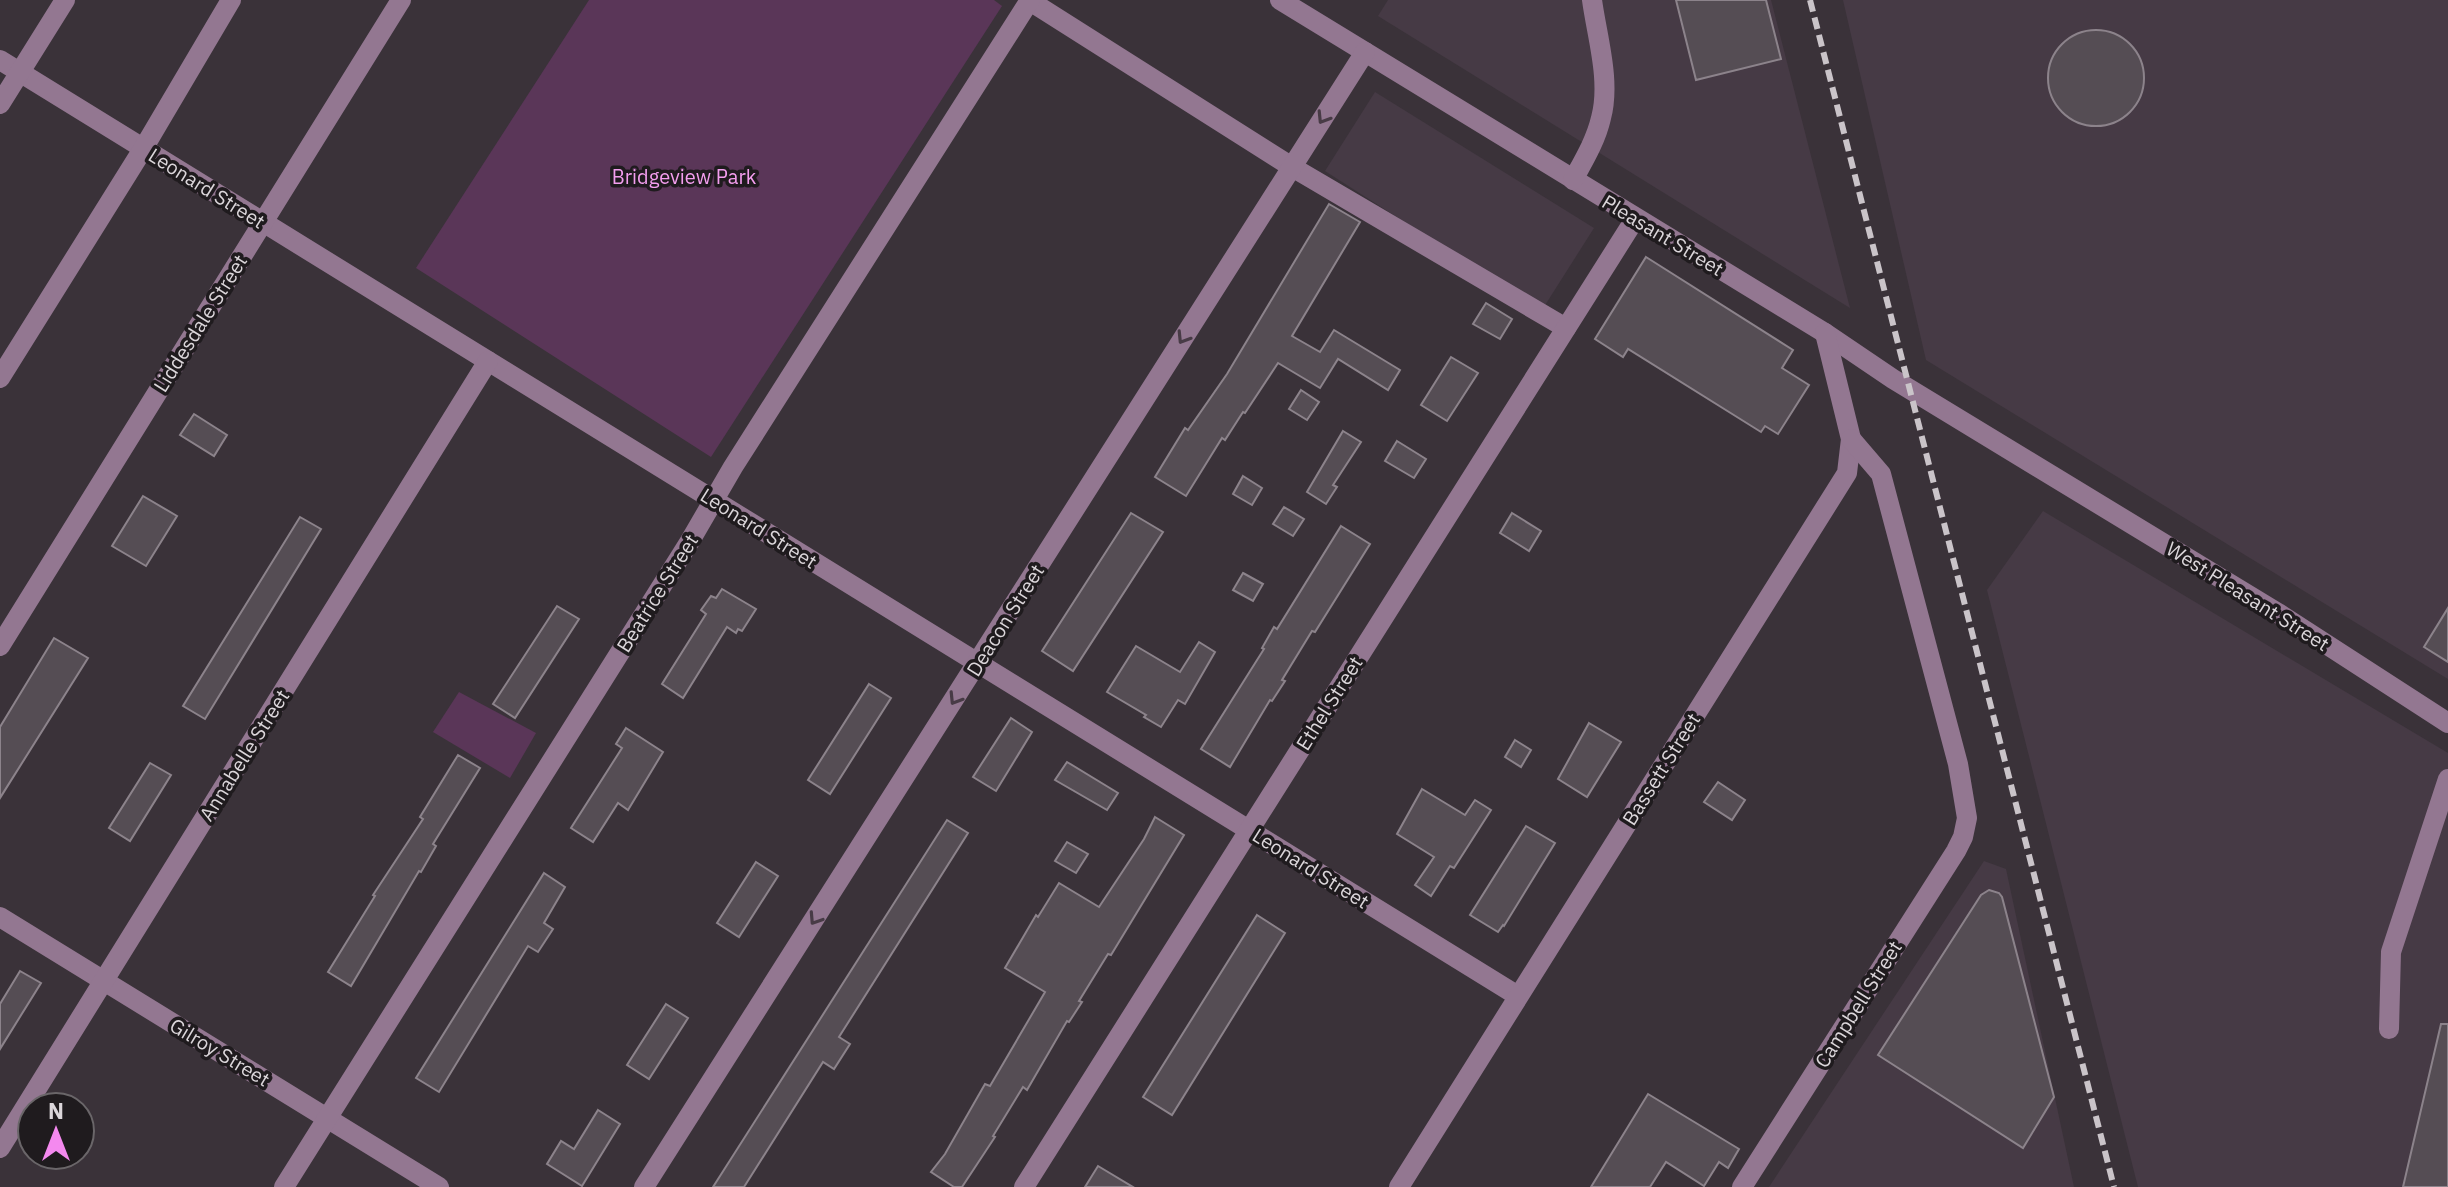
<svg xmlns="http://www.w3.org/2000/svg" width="2448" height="1187" viewBox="0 0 2448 1187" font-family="'IBM Plex Sans',sans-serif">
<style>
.built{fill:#463a45}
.green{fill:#5a3658}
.building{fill:#554d54;stroke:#8c838b;stroke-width:2}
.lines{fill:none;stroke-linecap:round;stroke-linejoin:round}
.minor{stroke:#937791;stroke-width:20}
.rail{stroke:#cac4c9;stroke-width:6;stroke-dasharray:12 6;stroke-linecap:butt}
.oneway{stroke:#483b46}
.labels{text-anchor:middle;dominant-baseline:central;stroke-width:7;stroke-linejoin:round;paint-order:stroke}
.park-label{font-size:20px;fill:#f49eef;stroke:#1f1b1e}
.street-label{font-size:20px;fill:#dbd6da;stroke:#1f1b1e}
</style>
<rect width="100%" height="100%" fill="#3a3239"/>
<!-- built -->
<g class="built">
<polygon points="1388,0 1771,0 1850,308 1378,16"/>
<polygon points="1843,0 2448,0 2448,679 1926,360"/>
<polygon points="1375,92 1594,228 1542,310 1325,171"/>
<polygon points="2043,511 2448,753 2448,1187 2138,1187 1987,590"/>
<polygon points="1984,861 2006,869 2074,1187 1769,1187"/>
</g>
<!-- green -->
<g class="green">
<polygon points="589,0 994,0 1002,6 711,457 416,268"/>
<polygon points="459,692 536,733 510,778 433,732"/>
</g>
<!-- building -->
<g class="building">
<polygon points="1676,0 1766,0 1781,59 1696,80"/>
<circle cx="2096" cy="78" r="48"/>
<polygon points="1329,204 1360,222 1292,336 1320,352 1334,330 1400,370 1388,390 1338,359 1320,388 1278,363 1245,413 1243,412 1225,440 1222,438 1186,496 1155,477 1185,428 1188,430 1227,374"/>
<polygon points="1646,257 1793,350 1782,368 1809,385 1778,434 1765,426 1761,432 1628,349 1623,357 1595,339"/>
<polygon points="1486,303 1512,319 1500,339 1473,324"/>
<polygon points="1451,357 1478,373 1447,421 1421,405"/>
<polygon points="1301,390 1319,402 1307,420 1289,409"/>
<polygon points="194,414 227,435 214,456 180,435"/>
<polygon points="1343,431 1361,442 1333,485 1337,487 1326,504 1307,492"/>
<polygon points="1397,441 1426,459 1414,478 1385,461"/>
<polygon points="1243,476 1262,488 1252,505 1233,494"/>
<polygon points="143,496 177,516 146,566 112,546"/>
<polygon points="1284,507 1304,519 1293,536 1273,524"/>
<polygon points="1131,513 1163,532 1073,671 1042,651"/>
<polygon points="1512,513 1541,531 1529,551 1500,533"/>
<polygon points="300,517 321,529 205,719 183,706"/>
<polygon points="1341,526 1370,544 1315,632 1312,631 1282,680 1285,681 1272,701 1270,700 1230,767 1201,749 1264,649 1262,648 1274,627 1277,629"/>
<polygon points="1243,573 1263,584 1253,601 1233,590"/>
<polygon points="722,589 756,609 742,631 738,629 736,633 727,627 683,698 662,684 706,614 701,610 711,596 716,598"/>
<polygon points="557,606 579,619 515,718 493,704"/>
<polygon points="2448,608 2448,662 2424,647"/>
<polygon points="54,638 88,658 0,798 0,727"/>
<polygon points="1199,642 1215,652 1185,704 1178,700 1161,727 1144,717 1146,715 1107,692 1136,646 1180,672"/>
<polygon points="869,684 891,698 830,794 808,780"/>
<polygon points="1011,718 1032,732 996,791 973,777"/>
<polygon points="1589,723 1621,742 1587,797 1558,779"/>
<polygon points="626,728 663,752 628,810 618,803 593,842 571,828 622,748 616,744"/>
<polygon points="1515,740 1531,750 1521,767 1505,757"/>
<polygon points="458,755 480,768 433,844 436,846 421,872 419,871 351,986 328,972 375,896 373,895 423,819 420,817"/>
<polygon points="1067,762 1118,793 1107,810 1055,780"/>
<polygon points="150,763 171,775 130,841 109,828"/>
<polygon points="1718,782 1745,800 1732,820 1704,802"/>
<polygon points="1422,789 1465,815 1475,800 1491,810 1454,868 1450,866 1431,896 1415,885 1434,857 1397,834"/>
<polygon points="1155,817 1184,835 1111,955 1108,954 1079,1001 1082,1002 1069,1022 1067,1021 1027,1090 1023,1087 993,1136 995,1137 962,1187 954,1187 931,1172 945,1154 985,1084 990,1086 1045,992 1005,968 1036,915 1038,917 1059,883 1099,907 1144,839"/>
<polygon points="947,820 968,833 839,1037 850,1044 834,1069 823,1062 744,1187 713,1187"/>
<polygon points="1526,826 1555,843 1504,926 1503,925 1498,932 1470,915"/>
<polygon points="1067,842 1088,854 1076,873 1055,861"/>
<polygon points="756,862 778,876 739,937 717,923"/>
<polygon points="544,873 565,887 544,923 553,929 538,952 528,946 439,1092 416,1078"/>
<polygon points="1989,890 1999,893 2002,897 2054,1097 2023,1148 1878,1055 1981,895"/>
<polygon points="1257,915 1285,933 1172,1115 1143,1097"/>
<polygon points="20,971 41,983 0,1049 0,1004"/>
<polygon points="666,1004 688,1018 649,1079 627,1065"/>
<polygon points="2441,1024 2448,1024 2448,1187 2403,1187"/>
<polygon points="1648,1094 1739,1149 1728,1168 1719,1162 1704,1186 1666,1162 1650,1187 1591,1187"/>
<polygon points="598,1110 620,1124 582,1186 547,1164 561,1141 574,1149"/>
<polygon points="1098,1166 1133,1187 1085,1187"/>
</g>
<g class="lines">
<!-- minor -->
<g class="minor">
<polyline points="1280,0 1825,333 1893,379 2278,613 2448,723"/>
<polyline points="1030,1 1292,167 1566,328"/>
<polyline points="0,60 1518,996"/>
<polyline points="0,104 65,0"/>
<path d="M1573,180C1584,160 1596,140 1601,118C1611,81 1597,37 1592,0"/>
<polyline points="0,378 143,149 231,0"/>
<polyline points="0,646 401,0"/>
<polyline points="0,917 439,1187"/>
<polyline points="2389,1029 2391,952 2448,779"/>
<polyline points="0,1148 488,361"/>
<polyline points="284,1187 690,541 733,467 1030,0"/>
<polyline points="644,1187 1365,52"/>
<polyline points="1024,1187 1635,219"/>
<polyline points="1399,1187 1847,473 1851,439 1825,333"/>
<polyline points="1742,1187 1956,851 1963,837 1967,818 1958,764 1881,474 1851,439"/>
</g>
<!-- rail -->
<polyline class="rail" points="1810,0 2114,1187"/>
</g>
<!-- one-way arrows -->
<defs><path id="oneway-chevron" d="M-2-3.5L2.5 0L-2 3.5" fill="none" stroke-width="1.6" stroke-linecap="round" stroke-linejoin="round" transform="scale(2)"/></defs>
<g class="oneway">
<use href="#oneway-chevron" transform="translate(1323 118) rotate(122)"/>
<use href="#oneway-chevron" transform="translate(1183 338) rotate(122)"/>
<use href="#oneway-chevron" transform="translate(955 699) rotate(122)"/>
<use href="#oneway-chevron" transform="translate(815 919) rotate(123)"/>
</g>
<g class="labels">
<!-- park labels -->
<g class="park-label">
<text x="684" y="176">Bridgeview Park</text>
</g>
<!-- street labels -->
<g class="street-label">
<text transform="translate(207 188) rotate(32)">Leonard Street</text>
<text transform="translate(1663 235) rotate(31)">Pleasant Street</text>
<text transform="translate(200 323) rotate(-58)">Liddesdale Street</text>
<text transform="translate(759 528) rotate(32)">Leonard Street</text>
<text transform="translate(657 593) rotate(-58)">Beatrice Street</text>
<text transform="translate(2248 596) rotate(32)">West Pleasant Street</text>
<text transform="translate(1005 620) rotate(-58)">Deacon Street</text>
<text transform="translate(1329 703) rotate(-58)">Ethel Street</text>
<text transform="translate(244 755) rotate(-58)">Annabelle Street</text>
<text transform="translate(1661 769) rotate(-58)">Bassett Street</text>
<text transform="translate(1311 868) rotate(32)">Leonard Street</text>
<text transform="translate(1858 1004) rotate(-58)">Campbell Street</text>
<text transform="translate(220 1052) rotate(31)">Gilroy Street</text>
</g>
</g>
<!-- north arrow -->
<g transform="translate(56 1131)"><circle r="38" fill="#1f1b1e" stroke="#6a6669" stroke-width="2"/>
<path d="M0-6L14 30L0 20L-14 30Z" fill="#f489ef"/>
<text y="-12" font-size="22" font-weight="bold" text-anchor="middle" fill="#dbd6da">N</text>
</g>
</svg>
